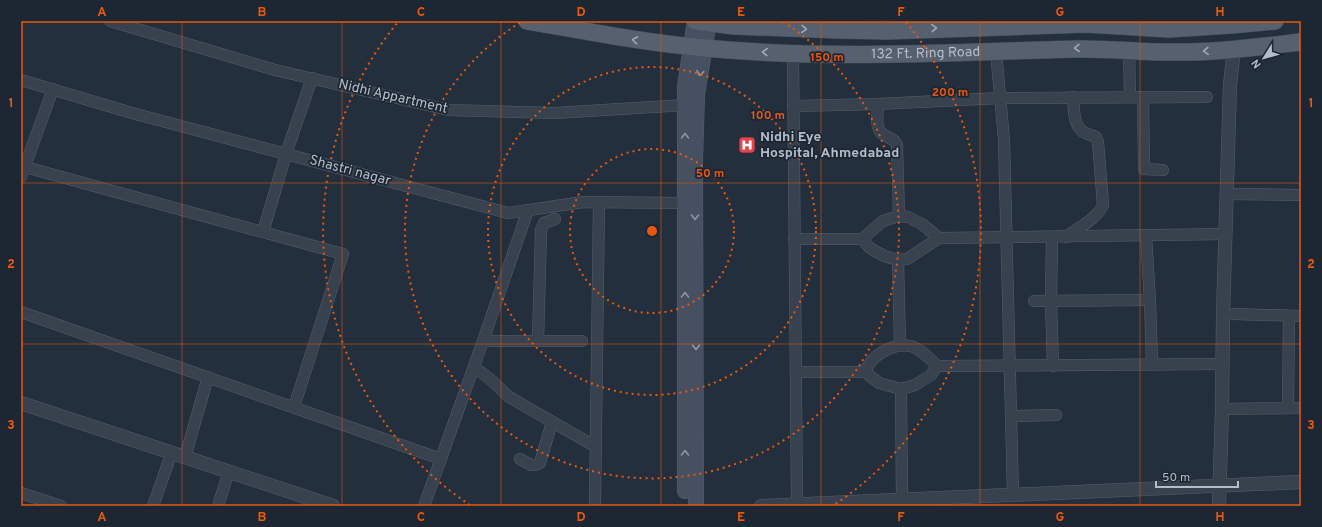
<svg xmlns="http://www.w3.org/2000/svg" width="1322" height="527" viewBox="0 0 1322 527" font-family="Overpass,sans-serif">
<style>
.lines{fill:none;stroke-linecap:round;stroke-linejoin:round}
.minor-casing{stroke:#565f6c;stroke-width:12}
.tertiary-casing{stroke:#565f6c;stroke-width:14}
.secondary-casing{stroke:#565f6c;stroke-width:16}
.primary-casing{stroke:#414a57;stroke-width:18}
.minor{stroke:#38414e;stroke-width:11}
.tertiary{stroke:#38414e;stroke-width:13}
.secondary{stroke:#465061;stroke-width:15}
.primary{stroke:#56606e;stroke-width:17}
.oneway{stroke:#a1aab7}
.oneway2{stroke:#8e96a5}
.grid{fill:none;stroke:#e8590c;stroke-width:1;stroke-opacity:0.55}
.ring{fill:none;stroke:#e8590c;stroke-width:2;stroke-dasharray:2 4}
.labels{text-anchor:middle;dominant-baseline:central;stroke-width:3.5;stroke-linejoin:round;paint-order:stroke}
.street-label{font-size:14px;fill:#b4bcc9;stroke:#1d2633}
.poi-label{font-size:14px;font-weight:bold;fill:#b4bcc9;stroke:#1d2633;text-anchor:start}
.centre{fill:#e8590c;stroke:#1d2633;stroke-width:2}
.ring-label{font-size:12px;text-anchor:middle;font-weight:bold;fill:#e8590c;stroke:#1d2633;stroke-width:3.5;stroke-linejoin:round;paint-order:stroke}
.neatline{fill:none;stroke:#e8590c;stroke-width:1.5}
.grid-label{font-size:13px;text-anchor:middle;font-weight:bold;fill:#e8590c}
</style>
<rect width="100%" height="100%" fill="#242f3e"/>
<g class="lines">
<defs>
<g id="minor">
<polyline points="110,21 275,70 449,110 555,113 685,105"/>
<polyline points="1129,50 1130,97"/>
<polyline points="996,51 1004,140 1013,494"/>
<polyline points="793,53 797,504"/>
<polyline points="21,80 132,113 508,213 583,202 685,203"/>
<polyline points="1143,97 1144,169 1163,170"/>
<path d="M878,104C878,114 874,130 884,135C889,138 894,139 897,144L899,216"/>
<polyline points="793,106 878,104 1000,98 1207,97"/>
<polyline points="25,167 343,254 294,407"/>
<polyline points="21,177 53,89"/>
<polyline points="1227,194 1301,195"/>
<polyline points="263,232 286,154 312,78"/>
<polyline points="1052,237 1051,302 1053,366"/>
<path d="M1066,237C1078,228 1097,219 1103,205L1098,142L1096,137C1092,135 1085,134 1082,131C1073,123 1074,108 1073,97"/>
<polyline points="794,239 862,239 883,221 899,216 908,217 922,224 939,238"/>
<polyline points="862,239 870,248 884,256 898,260 907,259 939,238 1226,234"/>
<polyline points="898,260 900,346"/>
<polyline points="1150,300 1152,363"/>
<polyline points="1034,301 1150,300 1146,236"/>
<polyline points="21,312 441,459"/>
<polyline points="1234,314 1301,316"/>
<polyline points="483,341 582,341"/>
<polyline points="538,341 541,230 544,223 555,219"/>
<polyline points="474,367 490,379 509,397 596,447"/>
<polyline points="796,372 865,372 879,383 901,389 915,385 931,375 937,366 1223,364"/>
<path d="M865,372C871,355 892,343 910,346C918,347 932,360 937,366"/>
<polyline points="901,389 902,500"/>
<polyline points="1288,408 1289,316"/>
<polyline points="1222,409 1301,408"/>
<polyline points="1011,416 1056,415"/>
<polyline points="185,457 208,377"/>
<polyline points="520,459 531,465 536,465 540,463 552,422"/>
<polyline points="21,493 61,506"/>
<polyline points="153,506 172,452"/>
<polyline points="218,506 229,471"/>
<polyline points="424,506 483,341 528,210"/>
<polyline points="595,506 599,202"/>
</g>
<g id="tertiary">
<polyline points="21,403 333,506"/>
<polyline points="761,506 1301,482"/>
<polyline points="1219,506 1222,409 1223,314 1230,85 1234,49"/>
</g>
<g id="secondary">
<polyline points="685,491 685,86 695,21"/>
<polyline points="696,506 695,161 697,95 709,21"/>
</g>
<g id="primary">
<path id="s1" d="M527,21C586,31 645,43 705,48C828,60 952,52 1075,49C1106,48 1138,52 1169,52C1213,53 1257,47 1301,42"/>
<polyline points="695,21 734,26 838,30 887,31 1086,24 1169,29 1232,25 1275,21"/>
</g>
</defs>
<!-- minor casing -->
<use href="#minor" class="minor-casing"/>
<!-- tertiary casing -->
<use href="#tertiary" class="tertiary-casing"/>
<!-- secondary casing -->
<use href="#secondary" class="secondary-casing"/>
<!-- primary casing -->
<use href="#primary" class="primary-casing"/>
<!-- minor -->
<use href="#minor" class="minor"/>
<!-- tertiary -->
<use href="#tertiary" class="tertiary"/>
<!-- secondary -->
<use href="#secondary" class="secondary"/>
<!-- primary -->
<use href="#primary" class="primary"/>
</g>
<!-- one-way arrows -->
<defs><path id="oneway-chevron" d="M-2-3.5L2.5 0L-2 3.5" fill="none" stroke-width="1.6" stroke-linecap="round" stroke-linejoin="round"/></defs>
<g class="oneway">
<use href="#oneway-chevron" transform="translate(934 28) rotate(-2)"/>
<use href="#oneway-chevron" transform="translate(804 29) rotate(2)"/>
<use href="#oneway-chevron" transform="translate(635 40) rotate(-172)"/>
<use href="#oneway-chevron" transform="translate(1077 48) rotate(178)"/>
<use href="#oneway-chevron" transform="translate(1206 51) rotate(177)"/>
<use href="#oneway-chevron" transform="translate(765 52) rotate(-177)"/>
</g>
<g class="oneway2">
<use href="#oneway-chevron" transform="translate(700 73) rotate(99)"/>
<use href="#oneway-chevron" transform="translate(685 136) rotate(-90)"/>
<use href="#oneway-chevron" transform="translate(695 217) rotate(90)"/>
<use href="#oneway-chevron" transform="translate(685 295) rotate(-90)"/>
<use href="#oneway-chevron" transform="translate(696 347) rotate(90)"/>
<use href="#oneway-chevron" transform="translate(685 453) rotate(-90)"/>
</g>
<!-- grid -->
<path class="grid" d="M182,21V506M342,21V506M501,21V506M661,21V506M821,21V506M980,21V506M1140,21V506M21,183H1301M21,344H1301"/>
<!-- distance rings -->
<g class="ring">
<circle cx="652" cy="231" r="82"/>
<circle cx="652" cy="231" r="164"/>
<path d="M783 22A247 247 0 1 1 521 22"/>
<path d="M470 505A329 329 0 0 1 398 22M906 22A329 329 0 0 1 834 505"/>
</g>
<!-- icons -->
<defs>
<symbol id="hospital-square" viewBox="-11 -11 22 22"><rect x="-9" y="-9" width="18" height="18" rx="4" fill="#e0444e" stroke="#1d2633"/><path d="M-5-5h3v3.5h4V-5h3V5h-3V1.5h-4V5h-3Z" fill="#fff"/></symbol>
</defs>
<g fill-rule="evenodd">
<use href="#hospital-square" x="737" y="135" width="20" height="20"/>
</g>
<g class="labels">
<!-- street labels -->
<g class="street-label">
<text stroke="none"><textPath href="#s1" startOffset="401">132 Ft. Ring Road</textPath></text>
<text transform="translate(393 97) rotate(13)">Nidhi Appartment</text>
<text transform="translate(350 171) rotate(15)">Shastri nagar</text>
</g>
<!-- poi labels -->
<g class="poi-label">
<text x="760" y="137">Nidhi Eye<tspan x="760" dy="16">Hospital, Ahmedabad</tspan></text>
</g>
</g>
<circle cx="652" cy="231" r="6" class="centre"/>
<g class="ring-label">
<text x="827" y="61">150 m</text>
<text x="950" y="96">200 m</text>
<text x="768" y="119">100 m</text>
<text x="710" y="177">50 m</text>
</g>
<!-- border -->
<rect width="1322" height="527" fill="none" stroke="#1d2633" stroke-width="44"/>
<!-- north arrow -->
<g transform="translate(1264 58) rotate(233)" stroke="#1d2633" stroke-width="3" paint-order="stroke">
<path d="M0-3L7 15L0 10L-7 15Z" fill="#b4bcc9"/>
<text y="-6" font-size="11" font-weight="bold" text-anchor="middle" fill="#b4bcc9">N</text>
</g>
<!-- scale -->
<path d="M1156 481v6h82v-6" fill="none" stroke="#b4bcc9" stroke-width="2"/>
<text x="1162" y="481" font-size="12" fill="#b4bcc9" stroke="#1d2633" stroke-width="3" paint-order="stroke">50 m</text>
<rect x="22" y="22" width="1278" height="483" class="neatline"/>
<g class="grid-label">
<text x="102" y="16">A</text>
<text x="262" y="16">B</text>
<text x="421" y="16">C</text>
<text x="581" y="16">D</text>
<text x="741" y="16">E</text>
<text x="901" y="16">F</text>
<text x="1060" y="16">G</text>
<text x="1220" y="16">H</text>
<text x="11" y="107">1</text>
<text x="1311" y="107">1</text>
<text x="11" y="268">2</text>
<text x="1311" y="268">2</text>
<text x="11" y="429">3</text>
<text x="1311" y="429">3</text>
<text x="102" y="521">A</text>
<text x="262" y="521">B</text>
<text x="421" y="521">C</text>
<text x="581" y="521">D</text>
<text x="741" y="521">E</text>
<text x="901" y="521">F</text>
<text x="1060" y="521">G</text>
<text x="1220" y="521">H</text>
</g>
</svg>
